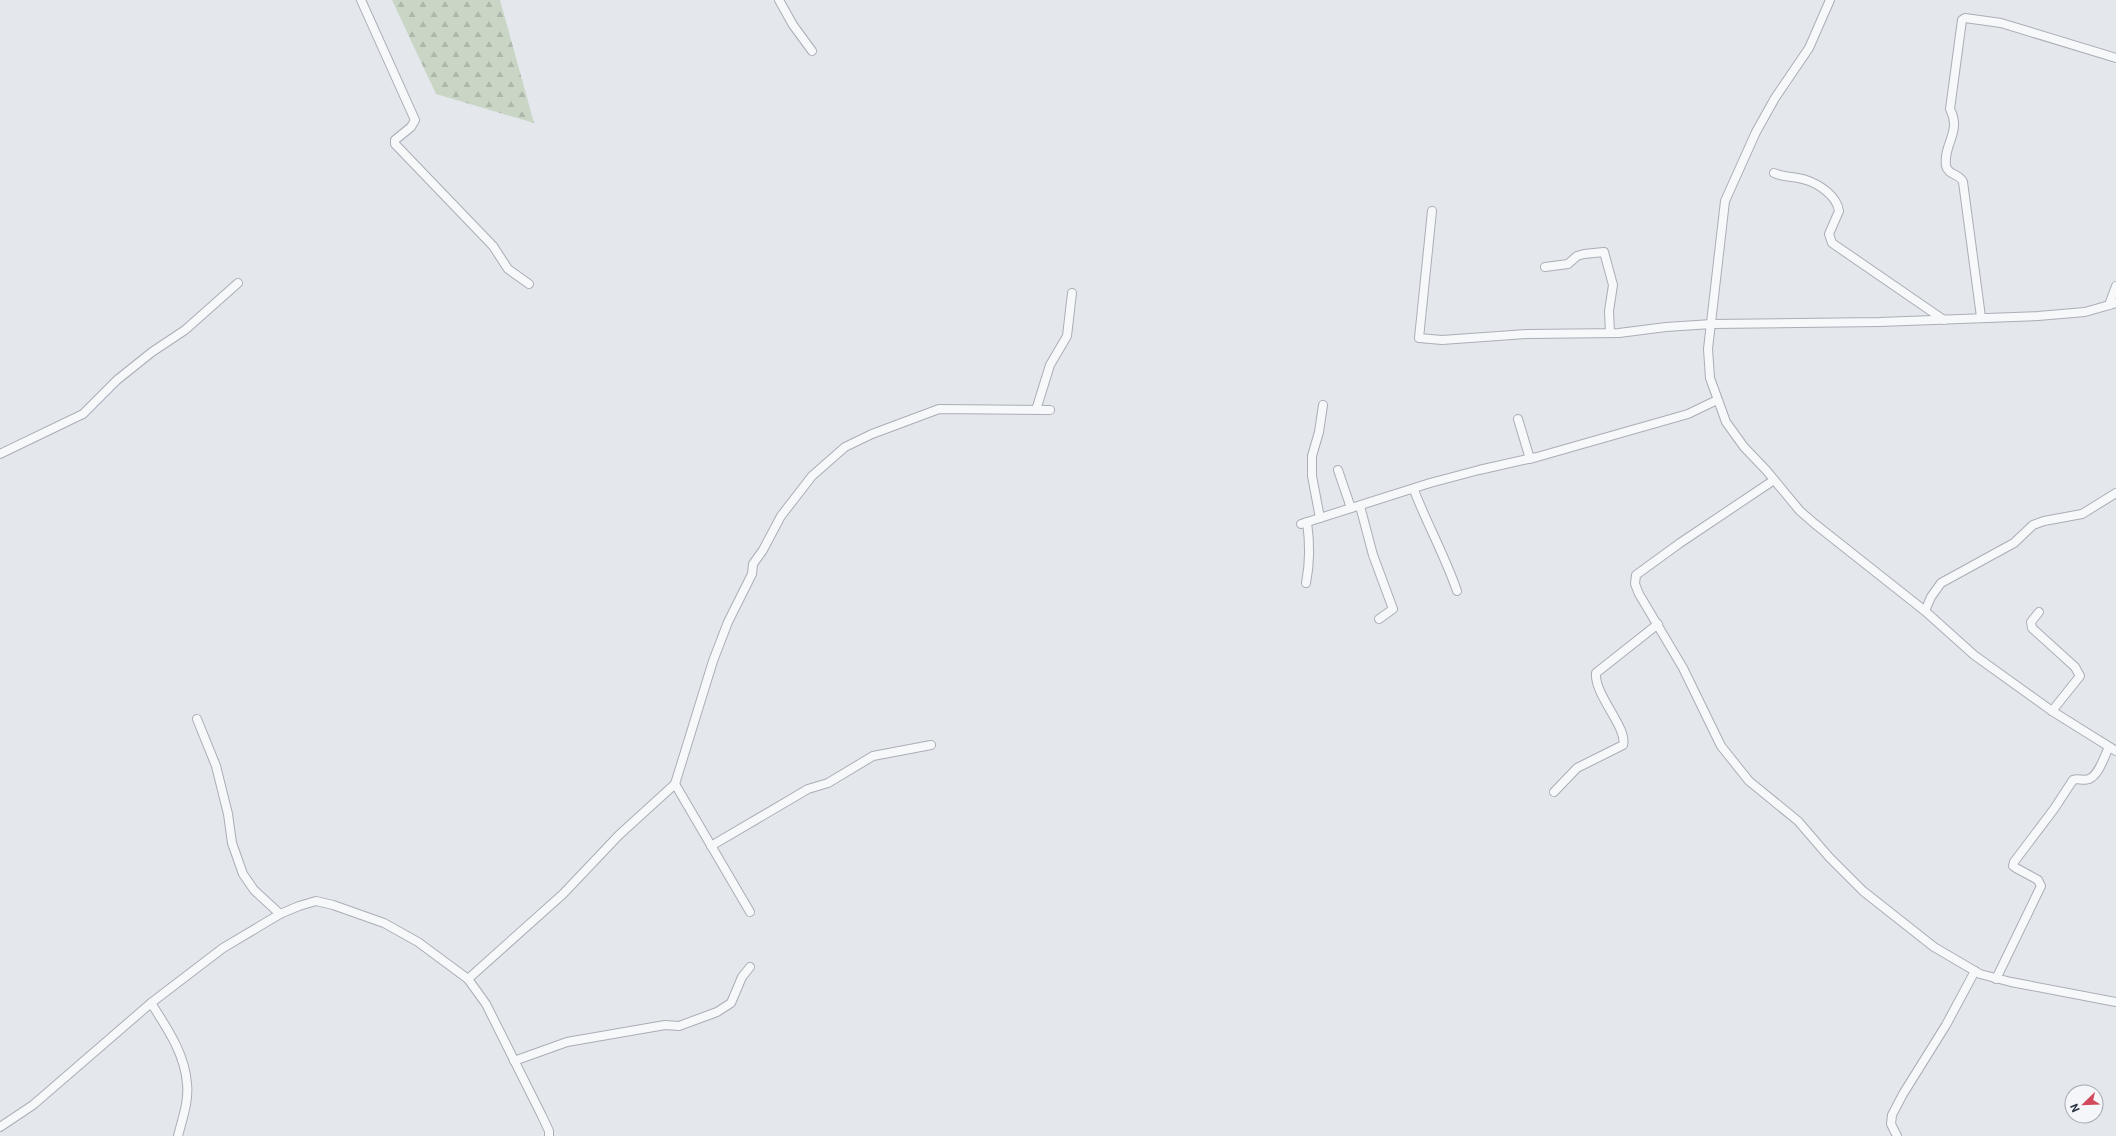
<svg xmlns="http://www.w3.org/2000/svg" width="2116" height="1136" viewBox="0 0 2116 1136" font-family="Roboto,sans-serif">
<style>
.forest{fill:url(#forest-firs)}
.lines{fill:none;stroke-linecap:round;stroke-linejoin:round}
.street-casing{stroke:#a9aeb7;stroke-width:10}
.street{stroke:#f7f8fa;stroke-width:8}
</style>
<defs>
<pattern id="forest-firs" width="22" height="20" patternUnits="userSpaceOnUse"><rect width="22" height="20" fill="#c9d6c5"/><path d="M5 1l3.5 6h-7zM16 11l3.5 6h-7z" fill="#adb8ab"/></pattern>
</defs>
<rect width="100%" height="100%" fill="#e4e7ec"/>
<!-- forest -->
<polygon class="forest" points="392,0 500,0 534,123 436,94"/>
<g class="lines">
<defs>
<g id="street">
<polyline points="361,0 415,120 411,127 395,140 395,144 493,246 508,269 529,284"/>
<polyline points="779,0 793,25 812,51"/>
<polyline points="1830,0 1809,48 1775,98 1756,132 1725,201 1708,349 1710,378 1726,422 1744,447 1766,470 1800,511 1815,524 1925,611 1974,655 2052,711 2116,751"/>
<path d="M1774,173C1785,178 1795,176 1806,180C1819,184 1837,196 1839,211L1829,234L1832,243L1944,320"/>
<polyline points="1432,211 1419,338 1442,340 1527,334 1619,333 1666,327 1712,324 1880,322 2038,316 2085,312 2116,303"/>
<polyline points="1545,267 1568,264 1577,256 1584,254 1604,252 1613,285 1609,311 1610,333"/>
<polyline points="2109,305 2116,286"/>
<path d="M1981,317L1963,182C1960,174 1948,175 1946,166C1943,144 1962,132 1950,109L1962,20L1965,18L2001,23L2116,58"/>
<polyline points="1036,410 1050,365 1067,336 1072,293"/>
<polyline points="1518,419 1530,459"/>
<polyline points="0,454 83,414 117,380 152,352 185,330 238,283"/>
<polyline points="1338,470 1351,508"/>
<polyline points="1774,480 1680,543 1636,575 1635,584 1639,594 1683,668 1721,746 1749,781 1798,821 1829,857 1863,891 1934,947 1980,974 2011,982 2116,1002"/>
<path d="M1414,490C1427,524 1445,556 1457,591"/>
<polyline points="1360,506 1373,555 1393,609 1379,619"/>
<polyline points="1320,518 1312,476 1312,456 1319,432 1323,405"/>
<polyline points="1301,524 1430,483 1479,470 1537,457 1688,414 1717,400"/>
<path d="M1306,583C1310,563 1310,543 1307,522"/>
<polyline points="1925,611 1931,597 1941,583 2014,543 2033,525 2044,521 2082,514 2116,493"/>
<polyline points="2039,612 2031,622 2032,628 2075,667 2080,676 2052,711"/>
<polyline points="197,719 216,766 228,814 232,843 243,874 254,890 280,914"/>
<polyline points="675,784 750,912"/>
<path d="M1554,792L1577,768L1623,745C1628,728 1594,695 1596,673L1658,624"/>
<polyline points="711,846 808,789 828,783 873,756 931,745"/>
<path d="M1996,979L2041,886L2038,880L2016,868L2013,866L2014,862L2054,809L2073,780C2078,778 2083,781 2089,779C2099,775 2104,757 2109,747"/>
<path d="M151,1003C167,1028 185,1054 187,1084C189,1101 182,1120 178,1136"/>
<polyline points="514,1061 567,1042 665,1025 679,1026 717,1012 731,1003 742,977 750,967"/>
<polyline points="0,1127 33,1105 151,1003 223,948 280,914 299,906 316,901 333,905 384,923 418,942 468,979"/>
<polyline points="549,1136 549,1131 542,1116 486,1004 468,979 563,894 619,835 675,784 713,661 728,622 752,574 753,564 763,550 781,516 812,476 845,447 872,434 939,409 1050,410"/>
<polyline points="1897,1136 1891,1124 1892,1115 1903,1094 1946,1025 1975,971"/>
</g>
</defs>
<!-- street casing -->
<use href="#street" class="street-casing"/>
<!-- street -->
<use href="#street" class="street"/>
</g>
<!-- north arrow -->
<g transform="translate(2084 1104) rotate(247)"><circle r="19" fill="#f4f6f9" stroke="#a4a8b1"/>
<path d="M0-3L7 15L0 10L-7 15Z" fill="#d1495b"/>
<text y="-6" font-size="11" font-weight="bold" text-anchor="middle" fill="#2b3445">N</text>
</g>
</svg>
